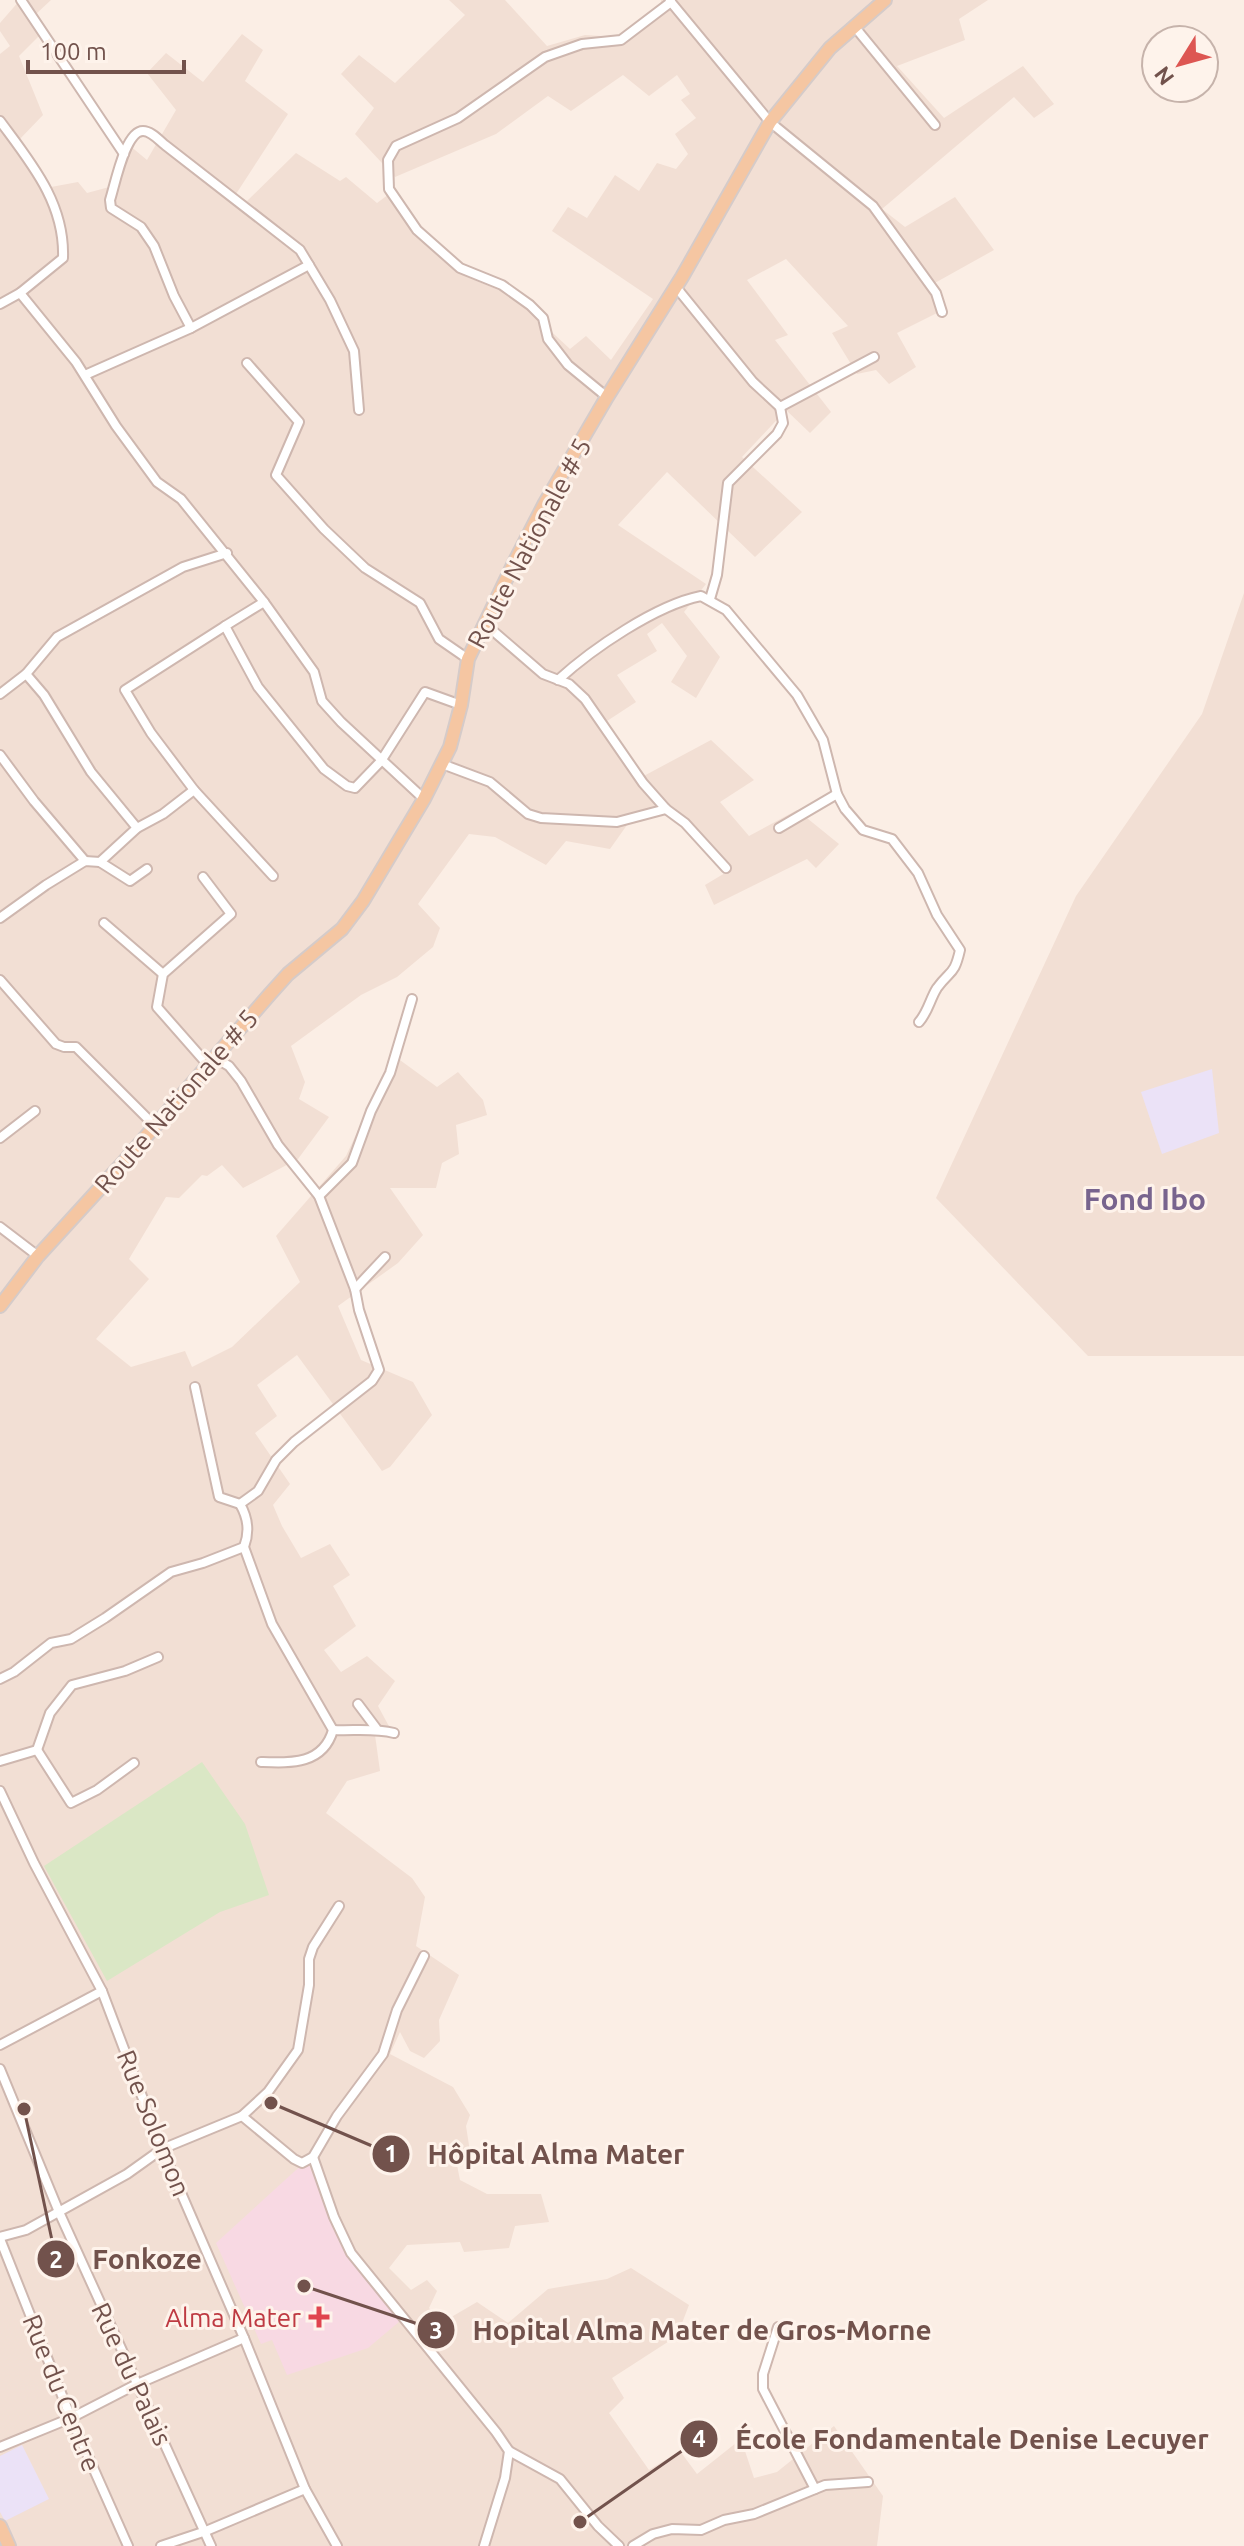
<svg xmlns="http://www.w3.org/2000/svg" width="1244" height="2546" viewBox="0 0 1244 2546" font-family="Ubuntu,sans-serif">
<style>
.residential{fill:#f2dfd4}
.education{fill:#ebe2f7}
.medical{fill:#f8d9e3}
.green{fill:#dae7c5}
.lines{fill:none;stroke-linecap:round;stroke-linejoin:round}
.minor-casing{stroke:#ceb7af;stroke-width:12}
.primary-casing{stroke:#d5cbc9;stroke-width:16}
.minor{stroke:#fff;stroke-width:8}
.primary{stroke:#f5c6a2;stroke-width:12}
.health-dot{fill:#e0444e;stroke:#fef3eb;stroke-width:3}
.labels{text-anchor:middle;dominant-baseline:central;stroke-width:6;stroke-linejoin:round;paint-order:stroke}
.street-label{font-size:26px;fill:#72524c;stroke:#fef3eb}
.health-label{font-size:26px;fill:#be3a42;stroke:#fef3eb;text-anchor:end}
.quarter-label{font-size:30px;font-weight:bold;fill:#78648e;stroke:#fef3eb}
.leader{fill:none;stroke:#72524c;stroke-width:3}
.callout-dot{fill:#72524c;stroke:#fef3eb;stroke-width:3}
.mark-label{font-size:24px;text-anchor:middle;font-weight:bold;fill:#fff}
.callout-label{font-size:28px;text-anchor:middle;font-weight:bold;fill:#72524c;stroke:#fef3eb;stroke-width:6;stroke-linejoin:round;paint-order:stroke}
</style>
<rect width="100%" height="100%" fill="#fbeee5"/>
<!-- residential -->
<g class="residential">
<polygon points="20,0 51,0 36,14 43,32 19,56 43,115 18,141 51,187 78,182 87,193 113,186 129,145 147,160 176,110 147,73 166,53 203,82 242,34 263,50 245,81 288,114 236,194 247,201 296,153 340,181 346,177 377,203 389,194 467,277 513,296 570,349 586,336 611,360 653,299 552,231 568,207 587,218 615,175 639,191 657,163 676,169 688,154 675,134 696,118 681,100 690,94 677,75 649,96 623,75 571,111 548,96 496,134 395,177 355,134 374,108 341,74 359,55 395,83 465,15 449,0 505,0 547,46 585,35 617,37 661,4 661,0 988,0 959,19 965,40 897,66 944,118 1023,66 1054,104 1034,118 1014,97 882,209 905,227 955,197 994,250 933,284 945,309 897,333 916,367 889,384 876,370 857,374 832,333 848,326 786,259 747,280 788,335 775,340 831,412 810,433 786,410 742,457 802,512 755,557 667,472 618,525 706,584 684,612 720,657 696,698 671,682 687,656 662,623 647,634 657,651 617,675 636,702 604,723 640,778 711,740 754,780 720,802 749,836 797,810 839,844 816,868 807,859 714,905 705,885 725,873 664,809 627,825 610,849 566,841 546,865 495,837 469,834 418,904 440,928 433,947 397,977 361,995 291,1046 305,1082 299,1099 329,1117 298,1159 243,1188 222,1165 207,1176 202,1175 179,1198 166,1197 129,1259 149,1279 96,1339 131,1367 185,1351 192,1367 232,1347 300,1282 276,1236 346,1156 393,1055 437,1087 458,1072 483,1100 487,1115 456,1125 459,1154 442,1163 436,1188 390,1188 423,1235 398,1263 338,1306 361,1360 413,1382 432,1415 390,1467 382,1471 297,1355 257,1385 277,1416 255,1433 290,1484 273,1505 282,1526 301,1558 330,1544 350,1575 333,1586 356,1626 324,1650 341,1672 367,1656 395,1681 378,1706 391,1730 375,1735 380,1771 347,1781 326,1813 412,1878 425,1897 416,1946 459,1975 439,2020 440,2041 424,2058 410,2051 400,2032 390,2054 453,2087 470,2115 466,2126 471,2158 457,2165 460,2180 487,2194 541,2194 549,2222 515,2226 509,2248 464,2252 460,2242 407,2245 389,2268 411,2290 427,2280 437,2291 429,2308 441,2323 477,2302 508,2323 548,2289 607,2279 631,2268 689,2305 677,2336 612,2378 624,2398 609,2413 649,2470 680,2451 697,2474 741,2439 754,2478 777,2472 834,2426 883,2496 877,2546 0,2546 0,54 10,46 0,31 0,23"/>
<polygon points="1244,593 1244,1356 1088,1356 936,1198 1076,896 1202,714"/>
</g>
<!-- education -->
<g class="education">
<polygon points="1212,1069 1219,1133 1162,1154 1141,1092"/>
<polygon points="22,2445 49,2499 5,2521 0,2512 0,2456"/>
</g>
<!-- medical -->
<polygon class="medical" points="307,2160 345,2251 400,2321 368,2348 287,2375 272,2340 261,2344 216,2243"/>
<!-- green -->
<polygon class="green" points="202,1762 245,1824 269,1895 220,1912 107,1981 44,1866"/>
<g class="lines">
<defs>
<g id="minor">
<polyline points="21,0 124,154"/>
<polyline points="670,1 770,122 873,206 936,293 942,312"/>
<polyline points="854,26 935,125"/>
<path d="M0,121C31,163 65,203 63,258L20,293L0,304"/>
<polyline points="676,287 753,382 780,407 874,357"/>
<polyline points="20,293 76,362 116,426 157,482 181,499 264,602 314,672 322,701 341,722 424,799"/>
<path d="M191,328L174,296L154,246L141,227L111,208L110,200C115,185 125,131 143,131C151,131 159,140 165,145L300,250L330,300L354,351L359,410"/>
<polyline points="247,363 299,422 276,475 324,529 365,568 420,603 439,639 468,659"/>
<polyline points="85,375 191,328 309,265"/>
<polyline points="607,397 568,365 548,339 543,318 530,305 502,285 460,268 417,230 389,189 388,160 396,146 458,118 545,57 582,44 621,40 671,2"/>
<polyline points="710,599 717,575 728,483 777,434 783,423 780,407"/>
<polyline points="485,624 543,674 569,684 585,699 643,783 666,809 685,823 726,868"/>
<polyline points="225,626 264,602"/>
<polyline points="26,674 44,695 91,772 137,828"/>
<path d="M558,680C592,649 656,605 701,596L726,610L797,695L823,740L837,794L845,809L863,830L892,839L918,873L937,915L960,950C954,976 951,969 937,988C930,999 928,1012 919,1022"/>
<polyline points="0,694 26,674 57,637 183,567 227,553"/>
<polyline points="0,755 34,801 85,861"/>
<polyline points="442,764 490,782 528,814 541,818 617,822 666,809"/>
<polyline points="779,828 837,794"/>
<polyline points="100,862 137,828 163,814 194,790"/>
<polyline points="273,876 194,790 151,733 125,690 225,626 258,687 324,769 347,786 355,788 381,761 425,692 461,705"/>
<polyline points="203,877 231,914 163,974 157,1007 208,1065"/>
<polyline points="0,918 46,885 85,861 100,862 130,881 147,869"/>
<polyline points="104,923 163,974"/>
<polyline points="0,980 56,1044 64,1047 76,1047 155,1126"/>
<path d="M215,1058L229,1066L241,1081L278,1145L319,1196L355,1289L359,1310L379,1370L372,1381L294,1442L276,1460L258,1491L240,1504C248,1518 250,1531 244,1547L272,1624L333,1730C323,1765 290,1763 261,1762"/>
<polyline points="0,1138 35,1111"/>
<polyline points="319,1196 352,1163 371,1111 390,1073 412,999"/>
<polyline points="0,1227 38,1256"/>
<polyline points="355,1289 385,1257"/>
<polyline points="195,1387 219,1497 240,1504"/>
<polyline points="0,1679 14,1672 51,1643 71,1639 105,1618 171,1572 203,1563 244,1547"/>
<polyline points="358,1704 376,1728"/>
<path d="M333,1730C354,1731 374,1728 394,1733"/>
<polyline points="37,1750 50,1713 72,1685 125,1671 158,1657"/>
<polyline points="0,1761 37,1750 71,1803 97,1790 134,1763"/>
<polyline points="0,1791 34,1863 102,1991 162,2149 244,2338 305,2489 337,2546"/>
<polyline points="0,2045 102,1991"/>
<polyline points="0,2069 59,2212 211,2546"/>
<polyline points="242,2116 268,2092 298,2050 309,1985 309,1959 313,1947 339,1906"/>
<polyline points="313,2157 334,2217 351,2253 496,2432 509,2451 505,2478 484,2546"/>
<polyline points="0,2237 26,2230 127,2174 162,2149 242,2116 294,2159 302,2163 313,2157 337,2116 383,2054 397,2010 424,1956"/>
<polyline points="0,2239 71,2418 128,2546"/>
<polyline points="778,2327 763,2374 763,2389 815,2489"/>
<polyline points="0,2447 71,2418 135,2385 244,2338"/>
<polyline points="509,2451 560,2479 598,2526 619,2546"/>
<polyline points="161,2546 206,2531 305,2489"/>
<polyline points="633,2546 653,2534 672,2529 701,2530 724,2520 754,2514 825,2485 868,2482"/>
</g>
<g id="primary">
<polyline points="0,1306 38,1256 122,1164 270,994 288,974 342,929 363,901 424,799 450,747 461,705 468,659 514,563 545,503 607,397 682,277 770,122 830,48 885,0"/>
<polyline points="0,2526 9,2546"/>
</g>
</defs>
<!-- minor casing -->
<use href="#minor" class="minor-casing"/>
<!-- primary casing -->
<use href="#primary" class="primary-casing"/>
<!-- minor -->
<use href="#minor" class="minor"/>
<!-- primary -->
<use href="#primary" class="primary"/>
</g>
<!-- markers -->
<path class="health-dot" d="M315 2305h8v8h8v8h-8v8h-8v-8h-8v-8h8z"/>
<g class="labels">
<!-- street labels -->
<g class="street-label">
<text transform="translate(529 543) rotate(-62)">Route Nationale # 5</text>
<text transform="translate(176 1101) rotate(-49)">Route Nationale # 5</text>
<text transform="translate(154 2123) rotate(68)">Rue Solomon</text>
<text transform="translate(132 2374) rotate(65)">Rue du Palais</text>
<text transform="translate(62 2393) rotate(68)">Rue du Centre</text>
</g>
<!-- health labels -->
<g class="health-label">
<text x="301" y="2317">Alma Mater</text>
</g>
<!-- quarter labels -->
<g class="quarter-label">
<text x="1145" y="1199">Fond Ibo</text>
</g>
</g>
<!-- callouts -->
<path class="leader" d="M271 2103L391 2154M24 2109L56 2259M304 2286L436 2330M580 2522L699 2439"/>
<g class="callout-dot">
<circle cx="271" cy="2103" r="8"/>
<circle cx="24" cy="2109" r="8"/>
<circle cx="304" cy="2286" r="8"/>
<circle cx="580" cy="2522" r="8"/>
<circle cx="391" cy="2154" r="20"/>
<circle cx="56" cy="2259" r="20"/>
<circle cx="436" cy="2330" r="20"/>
<circle cx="699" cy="2439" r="20"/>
</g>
<g class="mark-label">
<text x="391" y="2162">1</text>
<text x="56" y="2268">2</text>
<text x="436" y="2339">3</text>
<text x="699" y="2447">4</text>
</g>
<g class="callout-label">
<text x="556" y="2164">Hôpital Alma Mater</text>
<text x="147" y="2269">Fonkoze</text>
<text x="702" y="2340">Hopital Alma Mater de Gros-Morne</text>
<text x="972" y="2449">École Fondamentale Denise Lecuyer</text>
</g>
<!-- north arrow -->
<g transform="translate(1180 64) rotate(233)"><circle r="38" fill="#fef3eb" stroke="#c6b3ab" stroke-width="2"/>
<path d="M0-6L14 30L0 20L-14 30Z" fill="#dd5652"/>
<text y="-12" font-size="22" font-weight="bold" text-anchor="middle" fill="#72524c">N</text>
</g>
<!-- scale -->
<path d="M28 60v12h156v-12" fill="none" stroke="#72524c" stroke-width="4"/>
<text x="40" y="60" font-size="24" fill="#72524c" stroke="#fef3eb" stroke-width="6" paint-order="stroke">100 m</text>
</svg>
